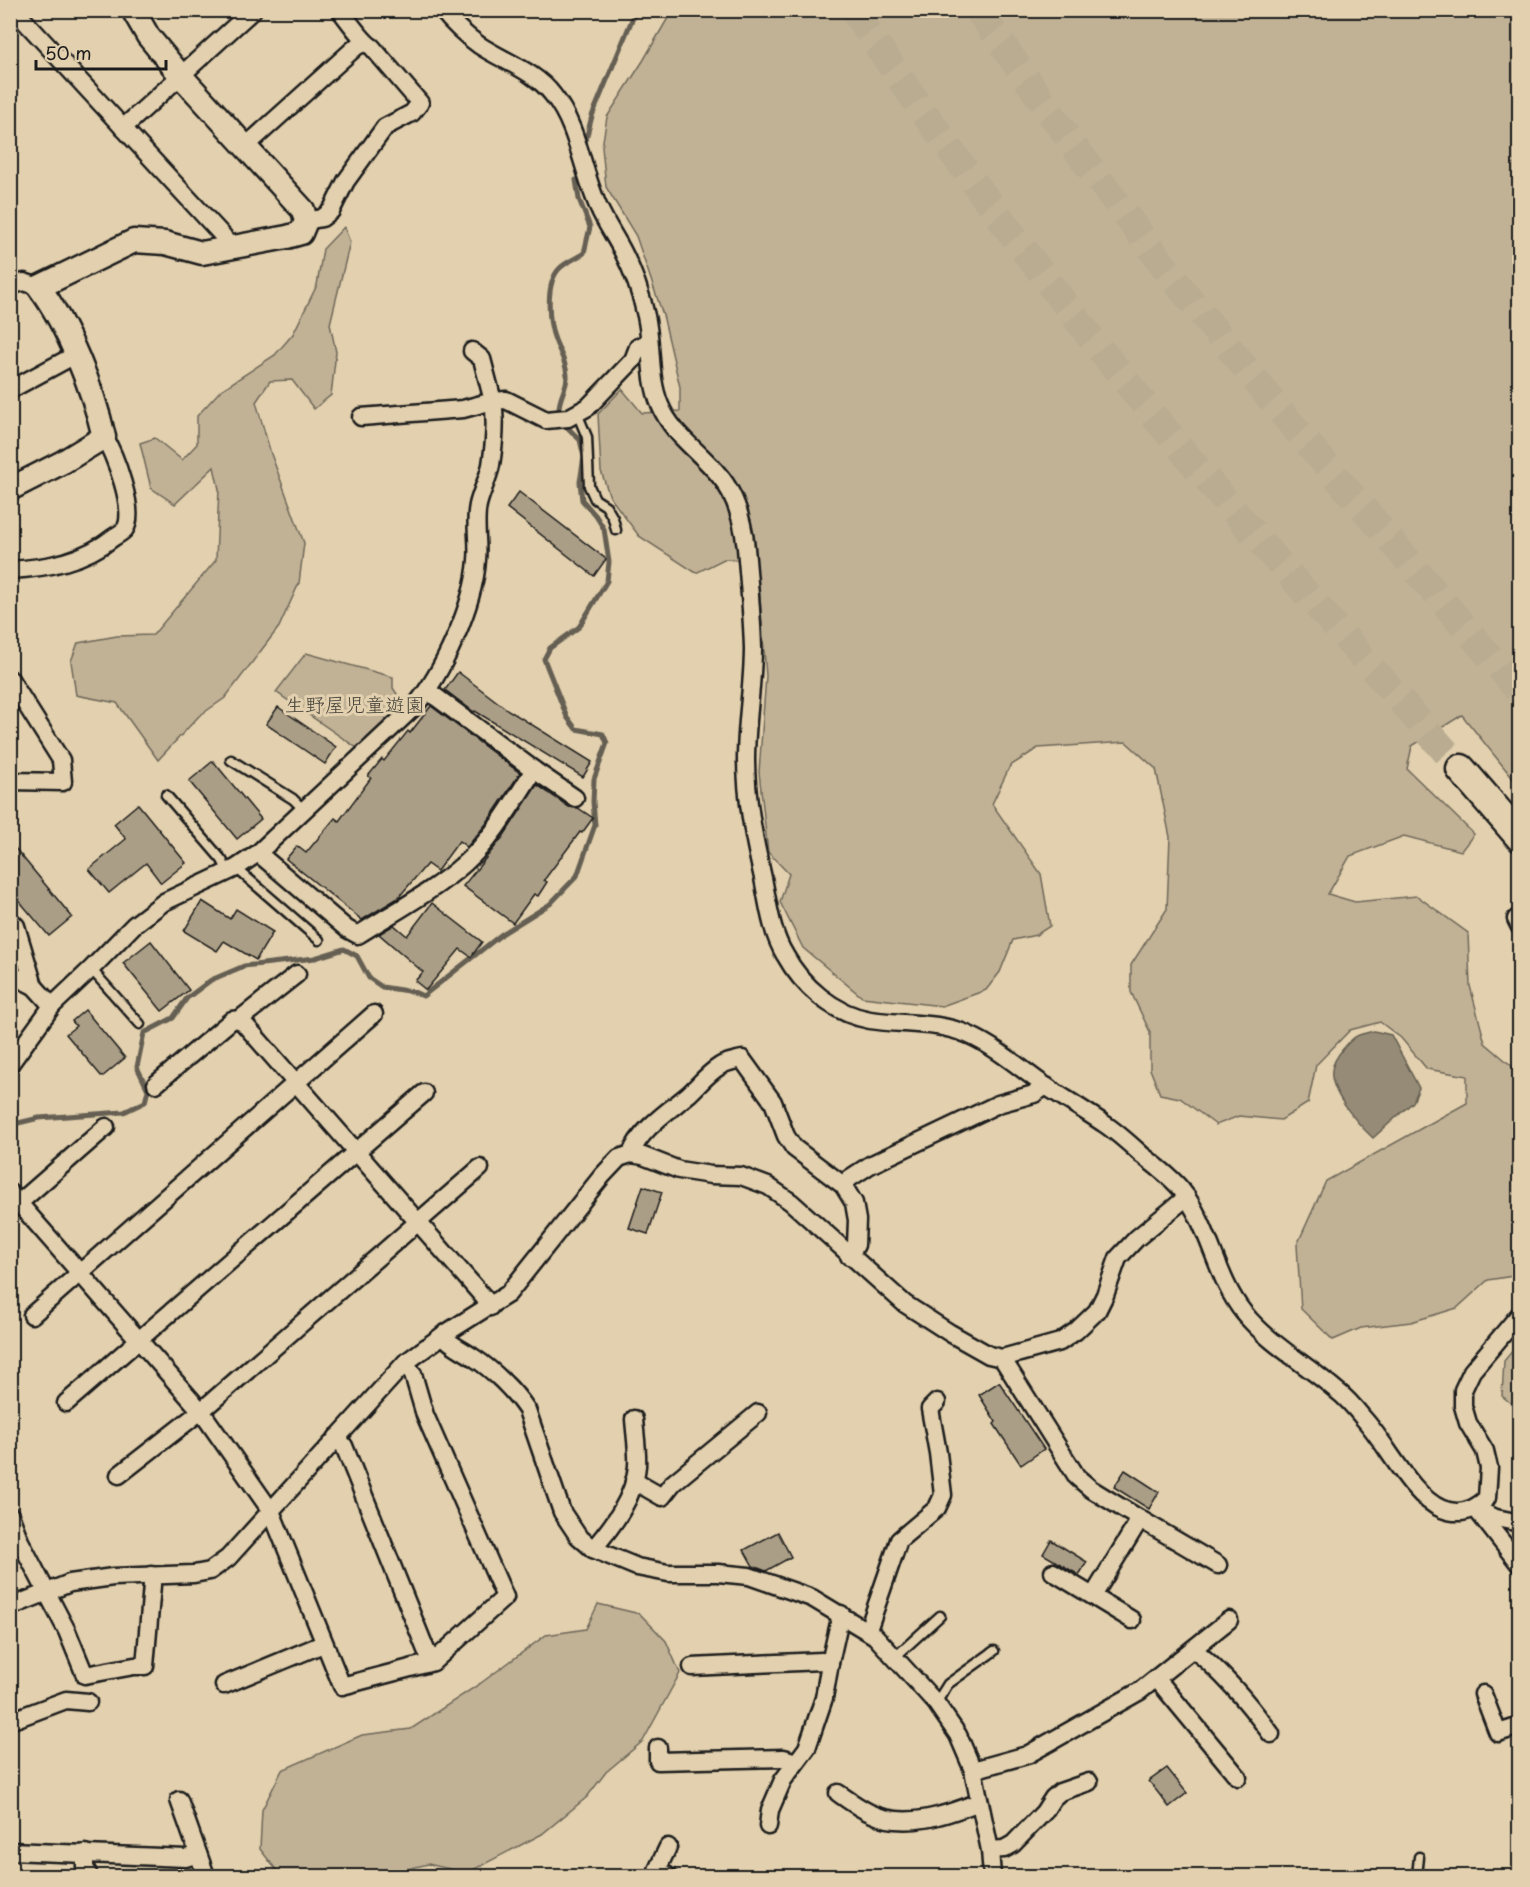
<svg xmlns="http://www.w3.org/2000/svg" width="1530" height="1887" viewBox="0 0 1530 1887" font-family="'Playpen Sans','Klee One',sans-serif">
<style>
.green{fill:#c1b296;stroke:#6e6759;stroke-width:1.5}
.water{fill:#968b76;stroke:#655f52;stroke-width:1.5}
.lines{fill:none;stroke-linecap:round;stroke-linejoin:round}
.stream{stroke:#655f52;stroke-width:5}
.building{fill:#ab9e86;stroke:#1c1c1c;stroke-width:1.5}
.highway-tunnel{stroke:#baac91;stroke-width:28;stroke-dasharray:28 14;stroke-linecap:butt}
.lane-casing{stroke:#1c1c1c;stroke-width:13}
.street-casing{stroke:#1c1c1c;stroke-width:21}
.secondary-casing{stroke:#1c1c1c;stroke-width:27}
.highway-casing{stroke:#1c1c1c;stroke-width:33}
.lane{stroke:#e2d0ae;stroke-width:8}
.street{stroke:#e2d0ae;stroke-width:16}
.secondary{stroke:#e2d0ae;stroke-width:22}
.highway{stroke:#e2d0ae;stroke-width:28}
.labels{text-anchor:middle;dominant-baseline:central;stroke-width:6;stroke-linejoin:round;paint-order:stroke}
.park-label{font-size:20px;fill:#45423a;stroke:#e2d0ae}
</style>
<rect width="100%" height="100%" fill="#e2d0ae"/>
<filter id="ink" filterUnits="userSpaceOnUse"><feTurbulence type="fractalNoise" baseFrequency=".0167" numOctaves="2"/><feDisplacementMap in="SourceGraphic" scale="12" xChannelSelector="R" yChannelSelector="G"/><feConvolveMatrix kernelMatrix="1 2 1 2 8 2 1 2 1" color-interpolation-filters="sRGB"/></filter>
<g filter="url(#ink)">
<!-- green -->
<g class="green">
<polygon points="672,11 1519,11 1519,786 1462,715 1412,746 1407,769 1474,834 1461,851 1404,836 1350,856 1328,894 1355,902 1417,896 1468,933 1470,986 1485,1043 1519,1072 1519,1275 1488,1280 1457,1308 1411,1322 1361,1328 1333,1340 1301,1309 1297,1245 1326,1181 1467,1103 1467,1076 1427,1069 1401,1038 1380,1022 1350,1030 1316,1065 1308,1103 1281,1120 1239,1116 1216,1125 1180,1098 1160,1094 1150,1069 1150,1032 1131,992 1131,965 1167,909 1170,837 1156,769 1126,742 1038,748 1010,766 992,804 1041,874 1050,926 1036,935 1013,940 1000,972 986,990 942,1006 862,997 803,948 780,902 789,874 768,852 759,772 766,676 759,585 752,561 724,559 696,573 639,536 610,497 601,471 598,414 622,389 642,413 680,411 680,387 663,315 636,236 606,187 602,147 607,117 643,61"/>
<polygon points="344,227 350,242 330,324 336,352 331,395 314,409 292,380 270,381 256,402 271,454 304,543 299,583 279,627 225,698 199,716 158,760 117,703 76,695 71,661 78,643 117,636 153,635 216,560 219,489 214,467 175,504 151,488 140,443 155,438 182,460 197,444 197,416 221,390 275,355 293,334 317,285 323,249"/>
<polygon points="306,653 393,677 393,688 406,708 360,750 276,692"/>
<polygon points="1519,1343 1519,1410 1502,1396 1504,1361"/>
<polygon points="598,1604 640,1614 666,1641 680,1673 643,1741 606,1772 587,1797 542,1834 467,1873 428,1864 379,1876 281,1876 260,1849 262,1810 282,1770 362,1735 411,1729 481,1683 546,1635 586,1629"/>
</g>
<!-- water -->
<path class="water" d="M1374,1031L1391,1035L1419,1088L1413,1102L1373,1138C1359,1125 1329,1092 1332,1070C1333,1063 1338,1055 1343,1049C1355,1035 1356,1035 1374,1031Z"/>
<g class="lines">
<!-- stream -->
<g class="stream">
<polyline points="585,143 592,116 636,10"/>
<path d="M559,411C558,398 568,387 567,375C566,361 560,353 555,340C548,322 545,282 560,268C566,262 577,258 584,253L590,227L579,199L576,180"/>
<polyline points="10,1125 39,1118 124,1112 145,1102 148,1090 137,1067 144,1033 173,1018 187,998 211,980 244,966 315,958 344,949 357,956 369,978 382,987 414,992 423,996 502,934 550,904 577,876 595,825 593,802 594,779 607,743 603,734 576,729 567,717 544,659 550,648 579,627 607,581 609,562 604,529 596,516 582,500 580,482 584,457 580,440 565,425"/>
</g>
</g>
<!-- building -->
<g class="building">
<polygon points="519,492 606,559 594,576 507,508"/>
<polygon points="458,672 508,710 592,762 583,777 475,711 474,712 445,690"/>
<polygon points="431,706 520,773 486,824 467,847 459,841 437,871 427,864 398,898 362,920 286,859 297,846 306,853 335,818 339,821 371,778 368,776 382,759 384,761 408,731 410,733"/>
<polygon points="278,707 336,747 325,764 266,724"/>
<polygon points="213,761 261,819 237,839 189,781"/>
<polygon points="537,785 569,807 578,808 593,818 582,833 580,832 544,880 547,882 538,896 534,894 513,923 463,886 503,837"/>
<polygon points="138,804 186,863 161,883 146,863 109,893 89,869 126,839 114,824"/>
<polygon points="10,842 72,917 49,936 10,890"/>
<polygon points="202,901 230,919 236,909 273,932 256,960 224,941 217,951 184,931"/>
<polygon points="432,903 482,942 471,957 460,949 426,990 415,981 423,972 379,934 394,925 407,936"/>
<polygon points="151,941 189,990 162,1011 123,963"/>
<polygon points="85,1010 125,1058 102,1077 66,1034 76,1026 72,1021"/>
<polygon points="643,1186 662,1192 648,1234 629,1228"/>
<polygon points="999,1382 1044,1449 1021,1465 994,1424 996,1422 979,1395"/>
<polygon points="1125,1470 1159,1492 1149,1509 1114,1487"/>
<polygon points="778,1532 791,1557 766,1571 753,1566 744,1550"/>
<polygon points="1051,1540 1087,1562 1079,1575 1043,1554"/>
<polygon points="1167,1768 1187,1793 1169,1807 1149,1781"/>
</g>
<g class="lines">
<!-- highway-tunnel -->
<g class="highway-tunnel">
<path d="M853,10C962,171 1078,327 1203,475C1288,574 1375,671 1461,769"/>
<polyline points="978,10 1076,149 1180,287 1281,412 1520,692"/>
</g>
<defs>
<g id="lane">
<polyline points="577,413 587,437 589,486 595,499 606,506 613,518 616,530"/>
<polyline points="231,760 293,799 304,810"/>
<polyline points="166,795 222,860 228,872"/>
<polyline points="236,868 319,940"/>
<polyline points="91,969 140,1024"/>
<polyline points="894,1658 940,1616"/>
<polyline points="936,1703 948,1684 994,1651"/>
<polyline points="1417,1876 1419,1857"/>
</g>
<g id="street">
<path d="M442,10C453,24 465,35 479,45C503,61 535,71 553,95C578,126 582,170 598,206C605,222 614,235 622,250C633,271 641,293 646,316C653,346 648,376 660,405C672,434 698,450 718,474C735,493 743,522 746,548C749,581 752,615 753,648C753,685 746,722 746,759C746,799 754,839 763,878C768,903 771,932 785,955C802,986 834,1014 870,1020C903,1025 938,1021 969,1035C996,1047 1020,1068 1044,1085C1064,1098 1084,1110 1103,1123C1117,1132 1130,1144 1142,1155C1155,1165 1169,1175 1180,1188C1211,1227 1215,1277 1244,1313C1269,1344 1306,1364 1336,1390C1347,1398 1356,1409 1364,1419C1387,1444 1412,1497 1442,1509C1460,1516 1475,1510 1487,1498L1489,1468L1485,1451L1468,1423L1463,1406V1390L1472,1371L1520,1314"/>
<polyline points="20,16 223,236 230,249"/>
<polyline points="123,128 253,10"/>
<polyline points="246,146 357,46 365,43"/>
<path d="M306,221L322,218L331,211L346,181L385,127L412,113L420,103L372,47C363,42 348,20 340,10"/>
<polyline points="10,286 24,282 39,287"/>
<polyline points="10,390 75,355"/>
<polyline points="361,417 463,409 493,401 482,359 472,351"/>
<path d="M10,570C48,568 84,561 114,537C117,535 123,532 125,529C137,512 114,453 104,437"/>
<polyline points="10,679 61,760 63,782 10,781"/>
<polyline points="428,691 534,770 575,798"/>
<path d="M258,853L347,929L358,935C394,912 434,891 465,863C494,837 513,802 534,770"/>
<polyline points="1516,919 1520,927"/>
<polyline points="10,920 16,926 34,986"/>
<polyline points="10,974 34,986 52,1006"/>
<polyline points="240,1019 487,1301 490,1307"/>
<path d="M10,1064L52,1006L91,969L134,925L164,902L236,868L258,853L414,707C443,674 474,604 477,560C479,543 474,522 478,505C481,492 488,479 491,465C494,446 496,420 493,401L506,400L546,420L568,418L588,407L633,360L638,347L649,342"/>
<polyline points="156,1084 232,1020 240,1019 297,974"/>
<path d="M631,1154C639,1130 670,1110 689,1094C699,1085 707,1074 720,1066C726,1062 735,1061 742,1059L773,1102L786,1136L794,1148L843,1185L854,1203L857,1220L856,1245L849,1256"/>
<polyline points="843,1185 850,1178 870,1165 998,1104 1034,1094 1046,1086"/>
<polyline points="10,1193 201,1411 271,1511 342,1686 433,1662 505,1597 425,1415 413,1374 405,1363"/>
<polyline points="19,1203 106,1127"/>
<polyline points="32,1315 374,1014"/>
<path d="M443,1335C450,1345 463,1350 473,1357C493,1370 514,1390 527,1410L562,1512L578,1536L593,1549L637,1567L668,1573H718L749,1576L812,1598L875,1636L936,1703L958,1735L973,1770L990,1850L992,1876"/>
<polyline points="1002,1358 1077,1477 1091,1489 1140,1519"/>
<polyline points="66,1403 424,1093"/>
<polyline points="337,1437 344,1446 426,1650 433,1662"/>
<polyline points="119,1475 201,1411 480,1168"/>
<polyline points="634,1481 662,1497 673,1483 758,1413"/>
<polyline points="1476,1509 1520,1565"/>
<polyline points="1478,1510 1496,1518 1520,1523"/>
<polyline points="10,1515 20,1541 67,1631 85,1675 134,1666 145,1666 152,1585 151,1575"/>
<path d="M593,1549C612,1527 635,1497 637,1466C638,1451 635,1434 634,1419"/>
<polyline points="1053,1572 1132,1620"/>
<polyline points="1093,1596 1140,1519 1218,1565"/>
<polyline points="10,1607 70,1583 113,1577 194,1574 210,1571 228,1558 405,1363 443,1335 508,1294 602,1176 619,1158 631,1154 643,1156 679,1170 711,1175 741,1176 768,1186 791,1202 905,1304 950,1333 989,1355 1002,1358 1060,1342 1076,1331 1097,1311 1105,1295 1118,1258 1137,1238 1187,1197"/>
<polyline points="868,1630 899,1540 937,1508 943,1495 938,1453 930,1409 937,1402"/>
<path d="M1193,1649C1221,1671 1250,1705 1271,1734"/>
<polyline points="692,1667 822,1661 830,1663"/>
<polyline points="1157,1679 1238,1777"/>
<polyline points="224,1685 323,1644"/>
<polyline points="1483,1694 1498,1733 1520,1726"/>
<polyline points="10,1721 66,1700 88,1702"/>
<polyline points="658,1748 658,1761 784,1758 796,1762"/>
<polyline points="973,1770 1027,1755 1140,1691 1229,1620"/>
<path d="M838,1793C848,1800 859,1808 870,1813C905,1830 946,1815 979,1802"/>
<polyline points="179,1800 206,1876"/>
<polyline points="768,1826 770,1810 783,1780 807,1748 824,1698 830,1663 841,1614"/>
<polyline points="668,1847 657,1870 668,1876"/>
<polyline points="990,1850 1004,1849 1013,1844 1044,1812 1053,1798 1060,1792 1089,1782"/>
<polyline points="10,1851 186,1858 198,1854"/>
<polyline points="85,1853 85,1867 89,1876"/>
</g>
<path id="secondary" d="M10,489L63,462L104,437C93,389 68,326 39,287L134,241L165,243L202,253L287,237L301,233L306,221L303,210L181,76L148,36L133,10"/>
<polyline id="highway" points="1461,769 1520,837"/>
</defs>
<!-- lane casing -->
<use href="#lane" class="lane-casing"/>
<!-- street casing -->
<use href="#street" class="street-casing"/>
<!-- secondary casing -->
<use href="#secondary" class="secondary-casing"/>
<!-- highway casing -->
<use href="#highway" class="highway-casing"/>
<!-- lane -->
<use href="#lane" class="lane"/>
<!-- street -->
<use href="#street" class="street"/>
<!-- secondary -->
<use href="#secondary" class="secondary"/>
<!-- highway -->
<use href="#highway" class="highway"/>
</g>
</g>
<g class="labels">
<!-- park labels -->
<g class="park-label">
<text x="355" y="704">生野屋児童遊園</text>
</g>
</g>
<!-- margin -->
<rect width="1530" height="1887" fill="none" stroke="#e2d0ae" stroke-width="36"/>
<rect x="18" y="18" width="1494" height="1851" fill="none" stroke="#1c1c1c" stroke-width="2" filter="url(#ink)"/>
<!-- scale -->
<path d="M36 60v9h130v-9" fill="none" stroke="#1c1c1c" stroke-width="3"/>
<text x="45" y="60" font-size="18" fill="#1c1c1c" stroke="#e2d0ae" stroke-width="4.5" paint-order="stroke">50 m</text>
</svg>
